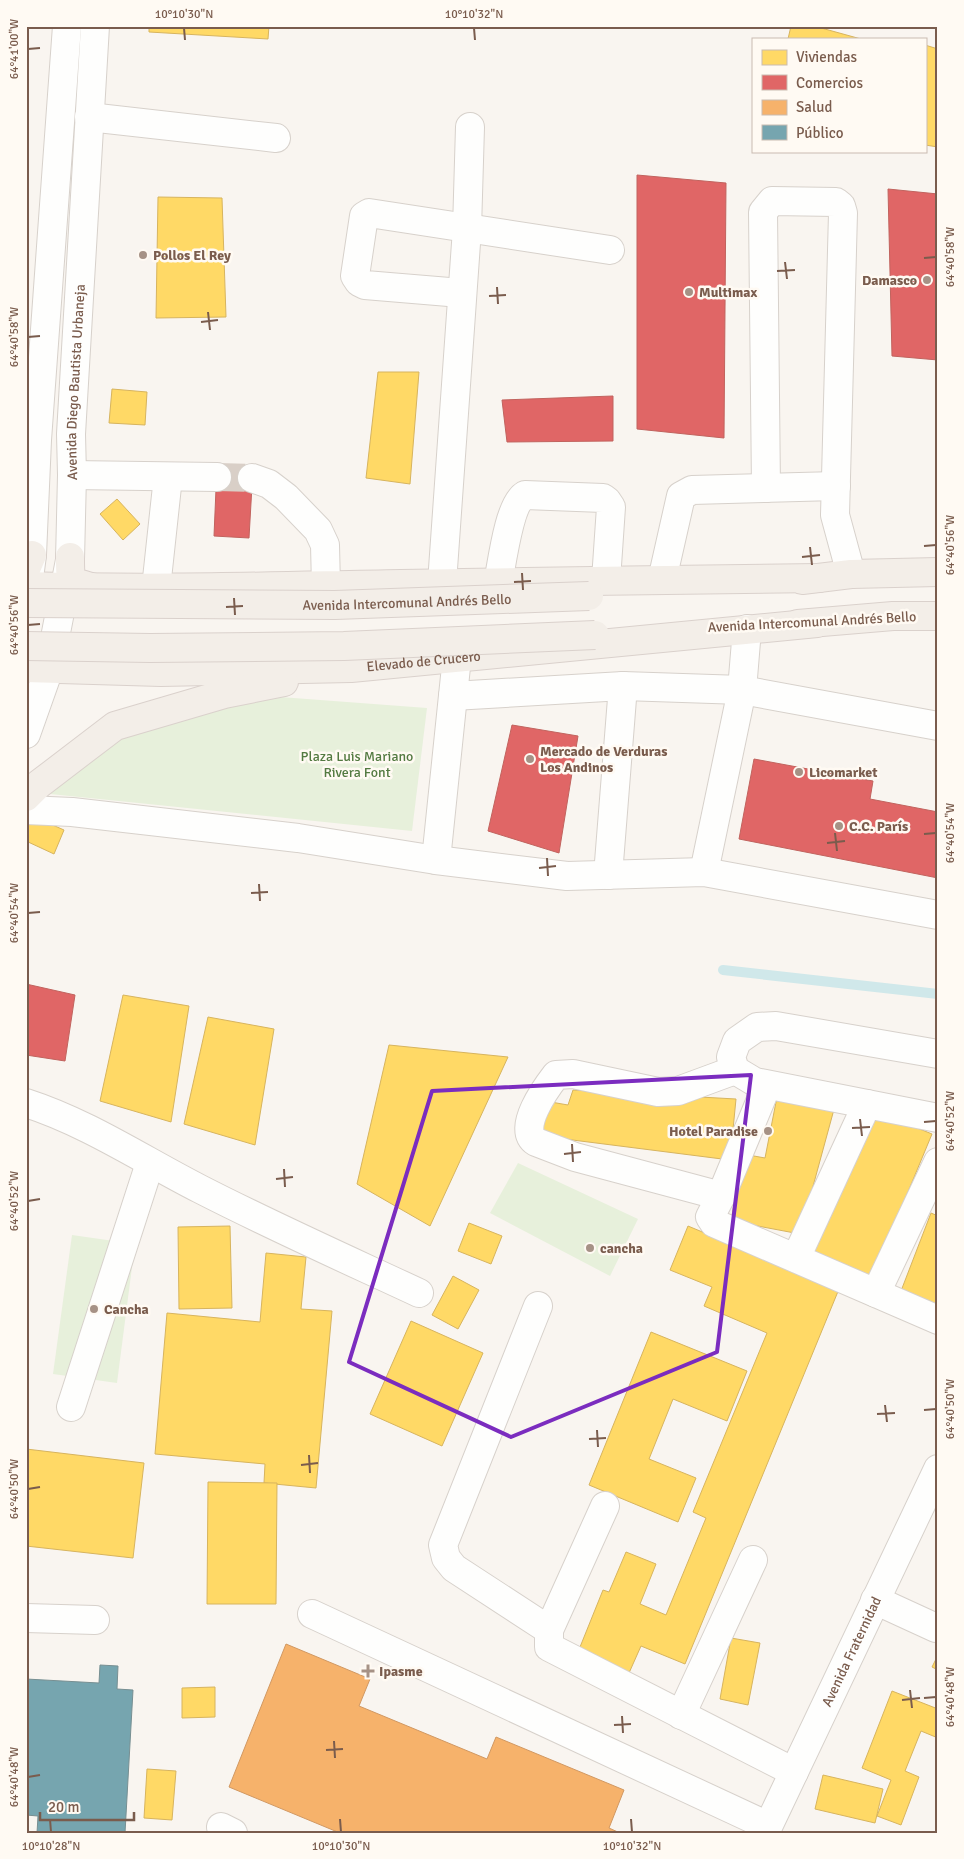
<svg xmlns="http://www.w3.org/2000/svg" width="964" height="1859" viewBox="0 0 964 1859" font-family="Signika,sans-serif">
<style>
.green{fill:#e7f0db}
.homes{fill:#ffd966;stroke:#d7b45e}
.shops{fill:#e06666;stroke:#c1635e}
.health{fill:#f6b26b;stroke:#d19862}
.public{fill:#76a5af;stroke:#778f92}
.lines{fill:none;stroke-linecap:round;stroke-linejoin:round}
.stream{stroke:#d0e8ea;stroke-width:10}
.minor-tunnel{stroke:#d9cfc7;stroke-width:28;stroke-dasharray:28 14;stroke-linecap:butt}
.minor-casing{stroke:#d7d1cb;stroke-width:30}
.major-casing{stroke:#dad1cc;stroke-width:30}
.minor{stroke:#fefefd;stroke-width:28}
.major{stroke:#f3eee8;stroke-width:28}
.major-bridge-casing{stroke:#dad1cc;stroke-width:30;stroke-linecap:butt}
.major-bridge{stroke:#f3eee8;stroke-width:28}
.marked{fill:none;stroke:#7b2cbf;stroke-width:4;stroke-linejoin:round}
.ticks{fill:none;stroke:#7a5c4d;stroke-width:2}
.poi-dot{fill:#a69286;stroke:#fffaf3;stroke-width:2}
.labels{text-anchor:middle;dominant-baseline:central;stroke-width:5;stroke-linejoin:round;paint-order:stroke}
.poi-label{font-size:14px;font-weight:bold;fill:#7a5c4d;stroke:#fffaf3;text-anchor:start}
.street-label{font-size:14px;fill:#7a5c4d;stroke:#fffaf3}
.park-label{font-size:14px;fill:#537a41;stroke:#fffaf3}
.neatline{fill:none;stroke:#7a5c4d;stroke-width:2}
.ticks-label{font-size:12px;text-anchor:middle;fill:#7a5c4d}
</style>
<rect width="100%" height="100%" fill="#f9f5f0"/>
<!-- green -->
<g class="green">
<polygon points="267,696 427,708 412,831 50,794 118,736"/>
<polygon points="518,1163 638,1219 610,1276 490,1213"/>
<polygon points="72,1235 135,1244 117,1383 53,1374"/>
</g>
<!-- homes -->
<g class="homes">
<polygon points="149,26 269,26 268,39 149,32"/>
<polygon points="791,26 814,26 861,39 788,39"/>
<polygon points="925,45 938,49 938,147 925,145"/>
<polygon points="158,197 222,198 226,317 156,318"/>
<polygon points="378,372 419,372 410,484 366,478"/>
<polygon points="112,389 147,392 145,425 109,423"/>
<polygon points="117,499 140,524 123,540 100,514"/>
<polygon points="30,815 64,830 54,854 26,841 26,824"/>
<polygon points="123,995 189,1006 171,1122 100,1101"/>
<polygon points="208,1017 274,1029 255,1145 184,1124"/>
<polygon points="389,1045 508,1057 430,1226 357,1184"/>
<polygon points="573,1090 736,1099 730,1160 541,1136 545,1101 568,1105"/>
<polygon points="777,1097 836,1102 800,1234 731,1221 743,1154 765,1158"/>
<polygon points="873,1110 932,1134 871,1281 812,1256"/>
<polygon points="931,1213 938,1216 938,1305 901,1291"/>
<polygon points="469,1223 502,1236 491,1264 458,1251"/>
<polygon points="230,1226 232,1308 179,1309 178,1227"/>
<polygon points="688,1226 839,1289 685,1664 641,1646 629,1673 578,1652 603,1590 609,1592 626,1552 656,1564 640,1604 666,1615 706,1518 693,1512 767,1333 704,1306 712,1287 670,1270"/>
<polygon points="266,1253 306,1257 301,1309 332,1311 316,1488 264,1483 265,1464 155,1454 167,1313 260,1322"/>
<polygon points="453,1276 479,1290 458,1329 432,1315"/>
<polygon points="411,1321 483,1353 442,1446 370,1414"/>
<polygon points="651,1332 747,1371 727,1421 673,1399 649,1459 696,1478 678,1522 589,1485"/>
<polygon points="26,1449 144,1463 133,1558 26,1546"/>
<polygon points="208,1482 277,1483 276,1604 207,1604"/>
<polygon points="731,1638 760,1643 748,1705 720,1699"/>
<polygon points="938,1655 938,1670 932,1667"/>
<polygon points="215,1687 215,1717 182,1718 182,1688"/>
<polygon points="892,1691 938,1709 938,1738 921,1731 905,1771 919,1777 901,1825 877,1816 891,1780 862,1768"/>
<polygon points="147,1769 176,1771 172,1820 144,1818"/>
<polygon points="823,1775 883,1789 875,1823 815,1809"/>
</g>
<!-- shops -->
<g class="shops">
<polygon points="637,175 726,183 724,438 637,429"/>
<polygon points="888,189 938,194 938,360 892,356"/>
<polygon points="613,396 613,441 507,442 502,400"/>
<polygon points="217,466 253,468 249,538 214,536"/>
<polygon points="512,725 578,736 559,853 488,831"/>
<polygon points="754,759 873,781 870,799 938,812 938,878 739,839"/>
<polygon points="26,984 75,995 65,1061 26,1055"/>
</g>
<!-- health -->
<polygon class="health" points="286,1644 370,1679 359,1706 487,1759 496,1737 624,1790 609,1828 620,1833 340,1833 229,1787"/>
<!-- public -->
<polygon class="public" points="100,1665 118,1666 117,1689 133,1690 125,1833 37,1833 38,1816 26,1815 26,1679 99,1683"/>
<g class="lines">
<!-- stream -->
<polyline class="stream" points="723,970 938,994"/>
<!-- minor-tunnel -->
<polyline class="minor-tunnel" points="217,477 252,478"/>
<defs>
<g id="minor">
<polyline points="89,117 276,138"/>
<polyline points="461,293 365,285 359,282 355,276 364,216 369,213 610,250"/>
<polyline points="72,475 217,477"/>
<polyline points="252,478 269,484 286,497 318,530 325,545 326,586"/>
<polyline points="766,488 763,212 772,201 836,202 841,206 843,213 835,515 851,574"/>
<polyline points="29,578 32,555 37,440 67,26"/>
<polyline points="662,580 681,496 692,490 836,486"/>
<polyline points="442,583 467,229 470,127"/>
<path d="M498,583C502,563 509,504 525,495L603,498L607,501L611,507L606,580"/>
<polyline points="156,588 168,477"/>
<polyline points="453,696 623,686 742,690 938,726"/>
<path id="s1" d="M26,734L49,669L70,560L72,475L71,434L95,26"/>
<polyline points="26,810 72,812 298,838 436,860 567,876 704,872 938,915"/>
<polyline points="436,860 457,657"/>
<polyline points="704,872 742,690 747,629"/>
<polyline points="608,875 623,686"/>
<polyline points="938,1054 776,1026 757,1027 737,1041 731,1057 735,1070 755,1082 938,1118"/>
<path d="M735,1070L678,1091L658,1092L573,1074L556,1075C546,1088 516,1129 536,1142L575,1157L721,1196L710,1217L714,1223L938,1320"/>
<path d="M26,1103C88,1123 143,1160 200,1189C272,1226 346,1259 419,1293"/>
<polyline points="721,1196 767,1085"/>
<polyline points="796,1258 867,1104"/>
<polyline points="876,1293 938,1162"/>
<polyline points="538,1306 443,1545 446,1558 454,1568 549,1630"/>
<polyline points="71,1407 150,1163"/>
<polyline points="605,1506 549,1630 549,1647 794,1772"/>
<polyline points="875,1600 936,1628"/>
<polyline points="312,1614 768,1826"/>
<polyline points="26,1618 95,1620"/>
<polyline points="681,1715 753,1560"/>
<polyline points="221,1827 233,1833"/>
<path id="s2" d="M765,1833L938,1469"/>
</g>
<g id="major">
<path d="M70,557C70,584 70,581 95,588"/>
<polyline points="26,569 32,555"/>
<polyline points="802,580 851,574 938,572"/>
<path d="M26,586C151,590 276,586 401,584C540,582 680,579 819,578"/>
<polyline points="798,624 893,616 938,616"/>
<path id="s3" d="M26,668L161,672L351,668L817,623"/>
<polyline points="26,797 39,784 115,726 224,694 284,682"/>
</g>
</defs>
<!-- minor casing -->
<use href="#minor" class="minor-casing"/>
<!-- major casing -->
<use href="#major" class="major-casing"/>
<!-- minor -->
<use href="#minor" class="minor"/>
<!-- major -->
<use href="#major" class="major"/>
<defs>
<g id="major-bridge">
<path id="s4" d="M26,603L335,605L589,596"/>
<polyline points="26,646 150,648 344,646 595,635"/>
</g>
</defs>
<!-- major-bridge casing -->
<use href="#major-bridge" class="major-bridge-casing"/>
<!-- major-bridge -->
<use href="#major-bridge" class="major-bridge"/>
</g>
<!-- marked area -->
<path class="marked" d="M751,1075L717,1352L511,1437L349,1362L432,1091Z"/>
<!-- ticks -->
<path class="ticks" d="M184,28L185,40M474,28L475,40M28,49L40,48M924,258L936,257M785,262L787,279M777,271L795,270M497,287L498,304M489,296L506,295M208,312L210,330M201,322L218,320M28,337L40,336M924,546L936,545M810,547L812,565M802,557L820,555M522,573L523,590M514,582L531,581M234,598L235,615M226,607L243,606M28,625L40,624M835,833L837,851M924,834L936,833M827,843L845,841M547,858L548,876M539,868L556,866M259,884L260,901M251,893L268,892M28,913L40,912M860,1119L862,1136M924,1122L936,1121M852,1128L870,1127M572,1144L573,1162M564,1154L581,1152M284,1169L285,1187M276,1179L293,1177M28,1201L40,1199M885,1405L887,1422M924,1410L936,1409M877,1414L895,1413M597,1430L598,1447M589,1439L606,1438M309,1455L310,1473M301,1465L318,1463M28,1489L40,1487M910,1690L912,1708M924,1698L936,1697M902,1700L920,1698M622,1716L623,1733M614,1725L631,1724M334,1741L335,1758M326,1750L343,1749M28,1777L40,1775M50,1819L51,1832M340,1819L341,1832M631,1819L632,1832"/>
<!-- markers -->
<g class="poi-dot">
<circle cx="143" cy="255" r="5"/>
<circle cx="927" cy="280" r="5"/>
<circle cx="689" cy="292" r="5"/>
<circle cx="530" cy="759" r="5"/>
<circle cx="799" cy="772" r="5"/>
<circle cx="839" cy="826" r="5"/>
<circle cx="768" cy="1131" r="5"/>
<circle cx="590" cy="1248" r="5"/>
<circle cx="94" cy="1309" r="5"/>
<path d="M365.5 1663.5h5v5h5v5h-5v5h-5v-5h-5v-5h5z"/>
</g>
<g class="labels">
<!-- poi labels -->
<g class="poi-label">
<text x="153" y="255">Pollos El Rey</text>
<text x="917" y="280" text-anchor="end">Damasco</text>
<text x="699" y="292">Multimax</text>
<text x="540" y="751">Mercado de Verduras<tspan x="540" dy="16">Los Andinos</tspan></text>
<text x="809" y="772">Licomarket</text>
<text x="849" y="826">C.C. París</text>
<text x="758" y="1131" text-anchor="end">Hotel Paradise</text>
<text x="600" y="1248">cancha</text>
<text x="104" y="1309">Cancha</text>
<text x="379" y="1671">Ipasme</text>
</g>
<!-- street labels -->
<g class="street-label">
<text stroke="none"><textPath href="#s1" startOffset="358">Avenida Diego Bautista Urbaneja</textPath></text>
<text stroke="none"><textPath href="#s4" startOffset="381">Avenida Intercomunal Andrés Bello</textPath></text>
<text transform="translate(812 622) rotate(-3)">Avenida Intercomunal Andrés Bello</text>
<text stroke="none"><textPath href="#s3" startOffset="398">Elevado de Crucero</textPath></text>
<text stroke="none"><textPath href="#s2" startOffset="201">Avenida Fraternidad</textPath></text>
</g>
<!-- park labels -->
<g class="park-label">
<text x="357" y="756">Plaza Luis Mariano<tspan x="357" dy="16">Rivera Font</tspan></text>
</g>
</g>
<!-- border -->
<rect width="964" height="1859" fill="none" stroke="#fffaf3" stroke-width="55"/>
<!-- legend -->
<rect x="752" y="38" width="175" height="115" fill="#fffaf3" stroke="#cabbb1"/>
<rect x="762" y="50" width="25" height="15" fill="#ffd966" stroke="#cabbb1"/>
<text x="796" y="62" font-size="15" fill="#7a5c4d">Viviendas</text>
<rect x="762" y="75" width="25" height="15" fill="#e06666" stroke="#cabbb1"/>
<text x="796" y="88" font-size="15" fill="#7a5c4d">Comercios</text>
<rect x="762" y="100" width="25" height="15" fill="#f6b26b" stroke="#cabbb1"/>
<text x="796" y="112" font-size="15" fill="#7a5c4d">Salud</text>
<rect x="762" y="125" width="25" height="15" fill="#76a5af" stroke="#cabbb1"/>
<text x="796" y="138" font-size="15" fill="#7a5c4d">Público</text>
<!-- scale -->
<path d="M40 1812v8h94v-8" fill="none" stroke="#7a5c4d" stroke-width="2.5"/>
<text x="48" y="1812" font-size="15" fill="#7a5c4d" stroke="#fffaf3" stroke-width="4" paint-order="stroke">20 m</text>
<rect x="28" y="28" width="908" height="1804" class="neatline"/>
<g class="ticks-label">
<text x="184" y="18">10°10'30"N</text>
<text x="474" y="18">10°10'32"N</text>
<text transform="translate(14 49) rotate(-90)" y="4">64°41'00"W</text>
<text transform="translate(950 257) rotate(-90)" y="4">64°40'58"W</text>
<text transform="translate(14 337) rotate(-90)" y="4">64°40'58"W</text>
<text transform="translate(950 545) rotate(-90)" y="4">64°40'56"W</text>
<text transform="translate(14 625) rotate(-90)" y="4">64°40'56"W</text>
<text transform="translate(950 833) rotate(-90)" y="4">64°40'54"W</text>
<text transform="translate(14 913) rotate(-90)" y="4">64°40'54"W</text>
<text transform="translate(950 1121) rotate(-90)" y="4">64°40'52"W</text>
<text transform="translate(14 1201) rotate(-90)" y="4">64°40'52"W</text>
<text transform="translate(950 1409) rotate(-90)" y="4">64°40'50"W</text>
<text transform="translate(14 1489) rotate(-90)" y="4">64°40'50"W</text>
<text transform="translate(950 1697) rotate(-90)" y="4">64°40'48"W</text>
<text transform="translate(14 1777) rotate(-90)" y="4">64°40'48"W</text>
<text x="51" y="1850">10°10'28"N</text>
<text x="341" y="1850">10°10'30"N</text>
<text x="632" y="1850">10°10'32"N</text>
</g>
</svg>
